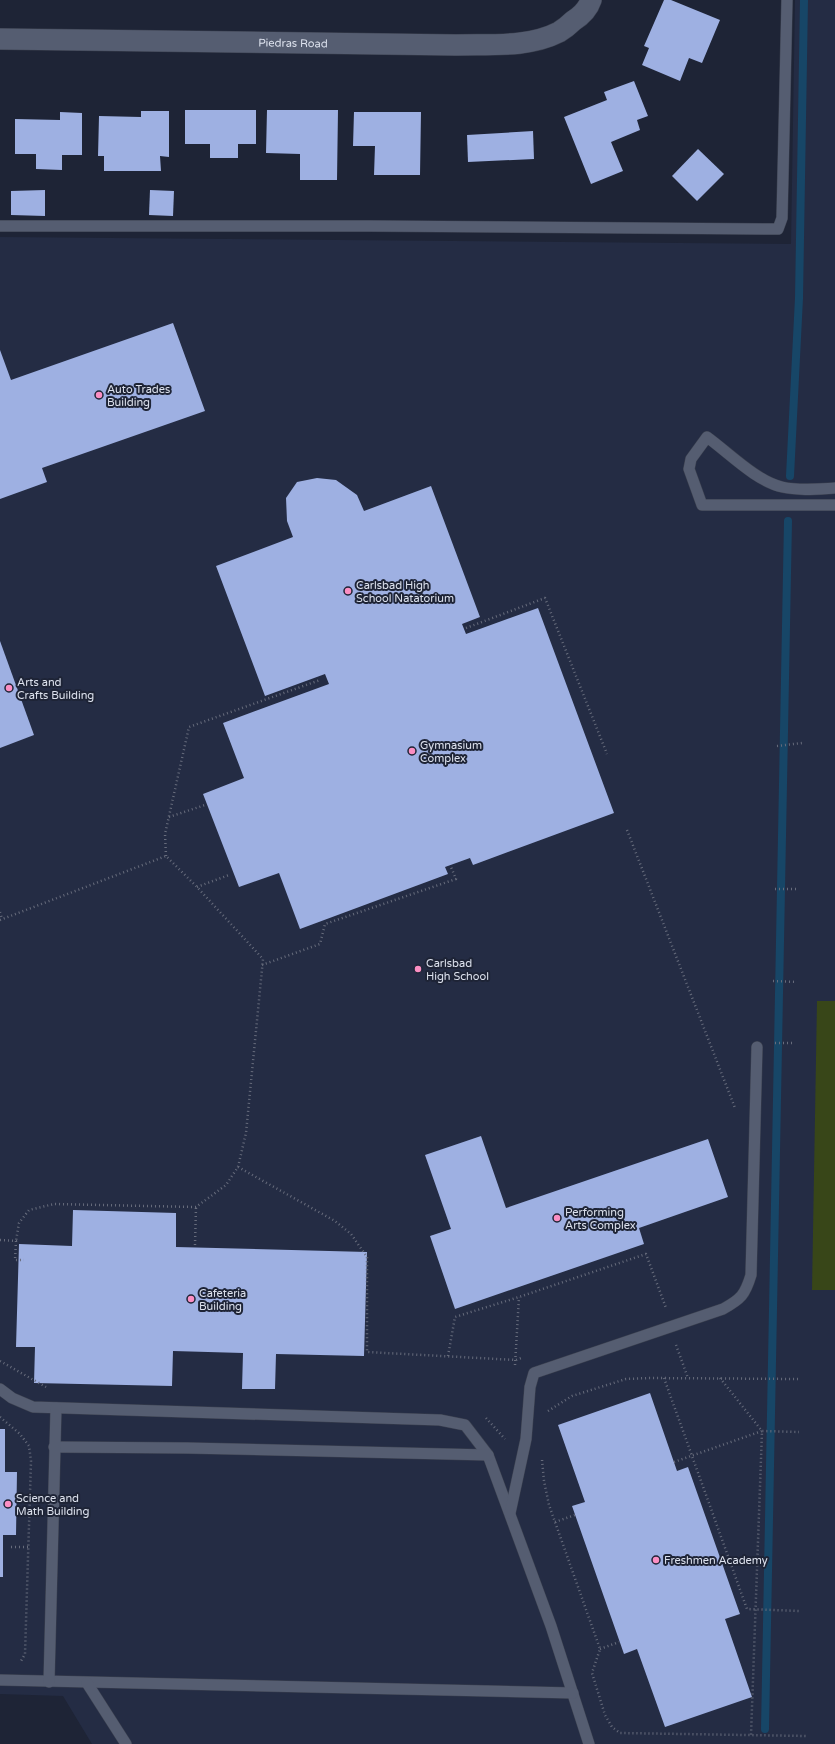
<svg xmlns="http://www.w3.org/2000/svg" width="835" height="1744" viewBox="0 0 835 1744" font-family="'Varela Round',sans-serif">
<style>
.built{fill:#242c44}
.green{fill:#384618}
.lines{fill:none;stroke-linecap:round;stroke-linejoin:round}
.stream{stroke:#174667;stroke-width:8}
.building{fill:#9eb0e2}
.lane-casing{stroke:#3b404f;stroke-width:12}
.street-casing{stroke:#3b404f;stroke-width:22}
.path{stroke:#676c7c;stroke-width:2.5;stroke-dasharray:1 3;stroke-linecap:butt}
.lane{stroke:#555d71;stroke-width:11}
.street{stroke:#555d71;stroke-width:21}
.poi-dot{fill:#fb8fc3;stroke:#1e2436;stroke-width:1.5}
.labels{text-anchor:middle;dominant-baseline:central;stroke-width:4;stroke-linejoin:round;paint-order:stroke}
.street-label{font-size:11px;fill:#dde2ee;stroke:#1e2436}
.poi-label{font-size:11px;fill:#dde2ee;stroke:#1e2436;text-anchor:start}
</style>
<rect width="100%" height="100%" fill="#1e2436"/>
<!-- built -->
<polygon class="built" points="795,0 835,0 835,1744 92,1744 63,1696 0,1694 0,237 791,244"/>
<!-- green -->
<polygon class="green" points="817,1001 835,1001 835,1290 812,1290"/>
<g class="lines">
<!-- stream -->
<g class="stream">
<polyline points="790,476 799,298 804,0"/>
<polyline points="765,1729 788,521"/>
</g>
</g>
<!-- building -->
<g class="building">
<polygon points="664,0 671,0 720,20 702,63 689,58 680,81 642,65 649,48 644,46"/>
<polygon points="634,81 648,116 637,120 640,130 611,142 623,171 591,184 564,117 607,100 604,92"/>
<polygon points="185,110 256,110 256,144 238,144 238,158 210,158 210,144 185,144"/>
<polygon points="267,110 338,110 337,180 300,180 300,154 266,153"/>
<polygon points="141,111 169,111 169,157 160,156 161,171 104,171 104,156 98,156 99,116 141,117"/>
<polygon points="60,112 82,113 82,155 62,155 62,170 36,169 36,154 15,154 15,119 60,120"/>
<polygon points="354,112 421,112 420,175 374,175 375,146 353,146"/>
<polygon points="533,131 534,159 468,162 467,135"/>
<polygon points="698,149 724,174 697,201 672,176"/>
<polygon points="45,190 45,216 11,215 11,191"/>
<polygon points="150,190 174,191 173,216 149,215"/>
<polygon points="173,323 205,411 42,468 47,482 0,499 0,350 11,380"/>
<polygon points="317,478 336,480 357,495 364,511 431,486 480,617 462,624 466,634 538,608 614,813 473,865 470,858 445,867 448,874 300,929 279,873 239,887 203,794 244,778 223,723 329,684 325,674 265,696 216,566 293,537 287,521 286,498 297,482"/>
<polygon points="0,641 34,735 0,748"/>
<polygon points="481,1136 506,1208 708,1139 728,1197 639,1228 644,1244 455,1309 430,1236 451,1229 425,1155"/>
<polygon points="73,1210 176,1213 176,1247 367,1252 364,1356 276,1354 275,1389 242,1389 243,1353 173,1351 172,1386 34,1383 35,1347 16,1347 19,1244 72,1246"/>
<polygon points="650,1393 677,1471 688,1467 740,1614 725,1619 752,1697 665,1727 637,1649 624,1654 572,1506 585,1502 558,1425"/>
<polygon points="0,1429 5,1429 5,1472 17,1472 16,1535 3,1535 3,1577 0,1577"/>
</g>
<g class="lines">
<defs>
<g id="lane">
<polyline points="0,226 370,226 778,229 782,218 787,0"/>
<path d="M835,488C818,489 799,491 782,487C756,481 729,453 707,437L691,459L689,469L702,505H835"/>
<polyline points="0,1389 12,1398 33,1407 440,1420 465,1425 488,1455 551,1626 589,1744"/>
<polyline points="54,1447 187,1448 488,1455"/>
<path d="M510,1513L526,1439L530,1387L534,1373L723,1309C741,1299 745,1295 751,1275L757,1047"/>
<polyline points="0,1680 573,1693"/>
<polyline points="49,1682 56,1408"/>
<polyline points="87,1683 126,1744"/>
</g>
<g id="street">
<path id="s1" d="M0,39L456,45C489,44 528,48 559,32C564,29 569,25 573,21C581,16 588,9 591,0"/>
</g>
</defs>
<!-- lane casing -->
<use href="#lane" class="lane-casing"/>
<!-- street casing -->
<use href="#street" class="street-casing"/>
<!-- path -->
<g class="path">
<polyline points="466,628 545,598 607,754"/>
<polyline points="777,746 802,743"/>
<polyline points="169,817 205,805"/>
<polyline points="627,830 735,1108"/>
<polyline points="166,856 165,834 189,727 320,680"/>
<polyline points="197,887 229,875"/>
<polyline points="775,889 798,889"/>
<polyline points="0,912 2,919"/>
<polyline points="0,920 166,856 197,887 263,959 246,1133 238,1167 226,1185 196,1207 54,1204 29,1210 19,1223 16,1241"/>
<polyline points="262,965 320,944 325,924 456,879 451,867"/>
<polyline points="773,981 797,982"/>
<polyline points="775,1043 793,1043"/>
<polyline points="238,1167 335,1221 351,1234 367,1257 367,1352 516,1360 521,1358"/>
<polyline points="0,1240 16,1241 15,1260 24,1260"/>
<polyline points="195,1245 196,1207"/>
<polyline points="676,1345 688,1378"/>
<polyline points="448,1356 455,1317 519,1297 646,1254 666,1308"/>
<polyline points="0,1361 46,1387"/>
<polyline points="515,1365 519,1297"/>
<polyline points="664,1378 747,1609 800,1611"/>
<polyline points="720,1378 762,1431 799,1432"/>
<polyline points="548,1411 572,1396 626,1379 650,1378 798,1379"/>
<polyline points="0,1417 20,1434 29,1446 31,1461 25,1654 21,1661"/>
<polyline points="486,1418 505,1439"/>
<polyline points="542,1460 544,1481 549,1505 600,1649 592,1673 605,1715 612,1727 620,1733 807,1736"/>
<polyline points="674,1462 762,1431 751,1735"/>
<polyline points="555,1522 575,1515"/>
<polyline points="11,1547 28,1547"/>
<polyline points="600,1649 619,1642"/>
</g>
<!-- lane -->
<use href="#lane" class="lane"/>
<!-- street -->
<use href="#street" class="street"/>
</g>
<!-- markers -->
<g class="poi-dot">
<circle cx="99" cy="395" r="4"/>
<circle cx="348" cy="591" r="4"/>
<circle cx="9" cy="688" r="4"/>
<circle cx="412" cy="751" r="4"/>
<circle cx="418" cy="969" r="4"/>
<circle cx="557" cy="1218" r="4"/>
<circle cx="191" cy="1299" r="4"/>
<circle cx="8" cy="1504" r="4"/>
<circle cx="656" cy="1560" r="4"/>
</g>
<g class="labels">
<!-- street labels -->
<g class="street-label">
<text stroke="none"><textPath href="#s1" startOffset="293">Piedras Road</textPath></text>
</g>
<!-- poi labels -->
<g class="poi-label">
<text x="107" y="389">Auto Trades<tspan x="107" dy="13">Building</tspan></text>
<text x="356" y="585">Carlsbad High<tspan x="356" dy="13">School Natatorium</tspan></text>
<text x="17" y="682">Arts and<tspan x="17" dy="13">Crafts Building</tspan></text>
<text x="420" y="745">Gymnasium<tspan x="420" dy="13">Complex</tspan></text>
<text x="426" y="963">Carlsbad<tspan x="426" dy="13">High School</tspan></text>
<text x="565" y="1212">Performing<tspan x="565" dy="13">Arts Complex</tspan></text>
<text x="199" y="1293">Cafeteria<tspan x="199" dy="13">Building</tspan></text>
<text x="16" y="1498">Science and<tspan x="16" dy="13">Math Building</tspan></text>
<text x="664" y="1560">Freshmen Academy</text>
</g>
</g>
</svg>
